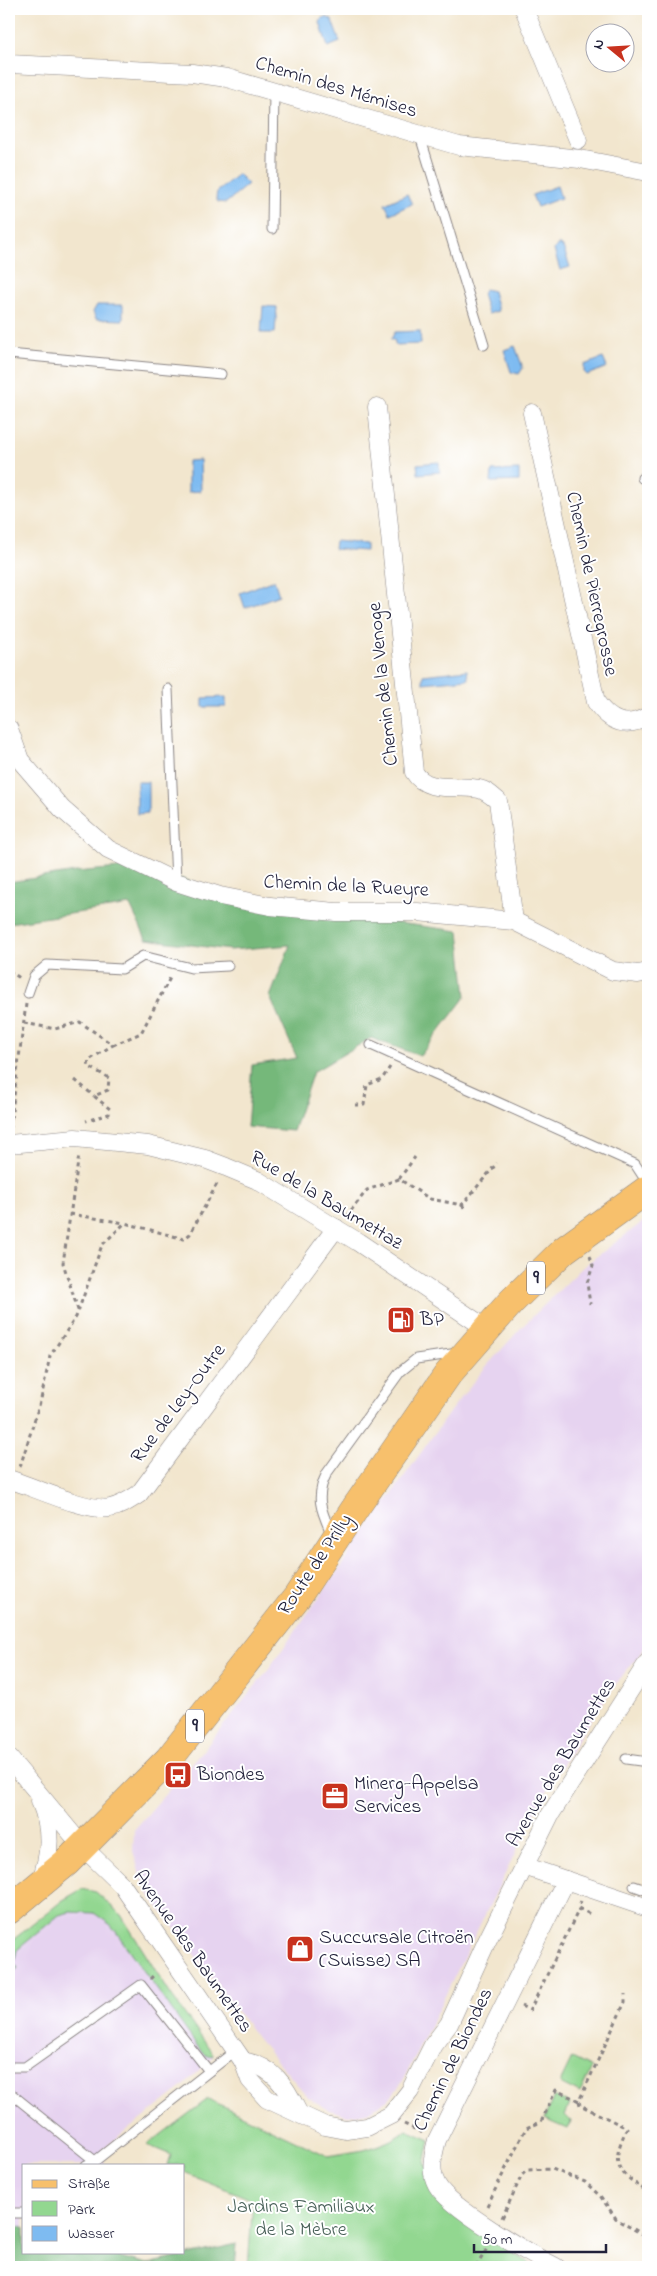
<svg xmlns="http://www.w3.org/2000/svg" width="657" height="2276" viewBox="0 0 657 2276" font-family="'Indie Flower',sans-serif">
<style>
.built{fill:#e6d3f0}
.green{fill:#92d790;stroke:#5a7c66}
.forest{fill:#75b87a;stroke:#4c6d5a}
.water{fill:#7ebbf1;stroke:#506e96}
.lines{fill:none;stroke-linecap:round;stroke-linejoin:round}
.lane-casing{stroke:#8a8484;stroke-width:11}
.street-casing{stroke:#8a8484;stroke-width:19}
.primary-casing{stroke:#8a8484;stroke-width:29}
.path{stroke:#8a8484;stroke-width:3;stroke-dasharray:4 4;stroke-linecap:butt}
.lane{stroke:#fff;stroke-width:9}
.street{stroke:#fff;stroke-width:18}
.primary{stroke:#f7c06c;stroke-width:28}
.labels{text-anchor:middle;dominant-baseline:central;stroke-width:4;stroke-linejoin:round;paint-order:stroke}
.shield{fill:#fff;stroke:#646476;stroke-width:1}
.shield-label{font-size:19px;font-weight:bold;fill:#22223b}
.street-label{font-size:20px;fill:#22223b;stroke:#fff}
.poi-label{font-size:20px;fill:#22223b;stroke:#fff;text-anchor:start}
.park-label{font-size:20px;fill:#496159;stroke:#fff}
</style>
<rect width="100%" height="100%" fill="#fff"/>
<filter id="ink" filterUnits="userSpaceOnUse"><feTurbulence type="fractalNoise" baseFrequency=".02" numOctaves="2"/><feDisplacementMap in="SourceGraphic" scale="10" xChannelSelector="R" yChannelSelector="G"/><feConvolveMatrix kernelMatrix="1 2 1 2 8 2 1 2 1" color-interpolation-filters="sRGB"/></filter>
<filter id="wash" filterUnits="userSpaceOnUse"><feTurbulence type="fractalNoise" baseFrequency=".0096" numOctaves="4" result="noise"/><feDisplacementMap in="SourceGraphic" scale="20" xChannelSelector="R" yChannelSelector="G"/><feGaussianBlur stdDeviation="1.12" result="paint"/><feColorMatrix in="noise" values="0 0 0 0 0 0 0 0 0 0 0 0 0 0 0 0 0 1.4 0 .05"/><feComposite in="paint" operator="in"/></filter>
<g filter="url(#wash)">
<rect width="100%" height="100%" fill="#f2e6ce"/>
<!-- built -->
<g class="built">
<polygon points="648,1218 648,1644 615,1685 580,1736 543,1797 402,2083 388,2100 367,2112 348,2115 329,2110 308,2097 258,2039 151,1897 140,1875 133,1851 134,1830 201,1753 265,1674 451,1410 484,1369 521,1328 584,1266"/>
<polygon points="70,1909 86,1909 112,1921 214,2056 185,2085 103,2149 104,2165 24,2165 24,2228 9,2224 9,1953 54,1917"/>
</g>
<!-- green -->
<g class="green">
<polygon points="82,1889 96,1892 121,1915 171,1995 214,2055 208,2056 203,2054 111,1925 94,1913 70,1912 59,1915 17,1950 14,1963 18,1968 9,1976 9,1943 63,1900"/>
<polygon points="572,2058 592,2068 580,2093 560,2083"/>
<polygon points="554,2096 570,2104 565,2115 571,2121 567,2129 544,2119"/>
<polygon points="208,2099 328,2156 364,2150 380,2145 395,2138 407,2130 430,2140 425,2164 477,2228 477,2231 536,2267 248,2267 253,2200 184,2172 184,2165 168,2165 171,2155 147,2145"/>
</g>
<!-- forest -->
<g class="forest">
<polygon points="140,866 270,906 459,931 466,996 420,1056 371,1038 313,1072 293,1131 247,1127 252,1065 297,1058 270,997 290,945 230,950 146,939 130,905 9,923 9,882 76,872"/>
<polygon points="9,2224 24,2228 24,2252 101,2252 148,2264 237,2244 235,2267 9,2267"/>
</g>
<!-- water -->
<g class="water">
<polygon points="327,17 329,19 331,18 340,42 328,47 320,23 322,18"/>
<polygon points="238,174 248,184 226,203 218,202 216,198 217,192"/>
<polygon points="557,186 561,198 537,207 532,195"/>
<polygon points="407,194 412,204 390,214 385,204"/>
<polygon points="558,244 563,247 570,267 560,270 554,250"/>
<polygon points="485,289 493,291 498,311 488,314 482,294"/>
<polygon points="97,305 123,305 123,320 96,319 93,312"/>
<polygon points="263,306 277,307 275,333 261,333"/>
<polygon points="420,331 421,344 395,345 395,341 391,339 395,332"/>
<polygon points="515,346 523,368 519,374 511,372 504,350"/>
<polygon points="603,358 607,367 587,375 584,372 584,365"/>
<polygon points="200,460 201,491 188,492 188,461"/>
<polygon points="439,462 440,472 418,474 417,464"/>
<polygon points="519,470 519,481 491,482 492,471"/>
<polygon points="335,541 366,544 366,551 334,549"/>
<polygon points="274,580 279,595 245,608 240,593"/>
<polygon points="467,670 468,679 423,683 423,675"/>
<polygon points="226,697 226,707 203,707 203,698"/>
<polygon points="137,782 148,782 148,813 137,814"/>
</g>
</g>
<g filter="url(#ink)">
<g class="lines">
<defs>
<g id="lane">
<polyline points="420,136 484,345"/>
<polyline points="272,229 274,91"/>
<polyline points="9,354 221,374"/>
<polyline points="642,478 648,478"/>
<polyline points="168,689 176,882"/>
<polyline points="28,993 34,976 47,965 122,969 143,956 191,968 228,966"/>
<polyline points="371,1045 635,1164 648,1184"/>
<path d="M332,1535C322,1512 314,1498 327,1473L400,1372L416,1359L458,1353"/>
<polyline points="626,1759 648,1762"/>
<polyline points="634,1886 648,1891"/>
<polyline points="9,2067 25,2067 141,1985 209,2071"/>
<polyline points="9,2092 95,2161"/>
<polyline points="86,2165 95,2161 235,2051"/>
<polyline points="9,2213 24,2213"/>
</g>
<g id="street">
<polyline points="524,9 578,140"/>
<polyline points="9,64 192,73 227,78 459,146 580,159 648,172"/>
<path d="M377,407L414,772C427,794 456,784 479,789C486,790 492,796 498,801L514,921"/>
<path d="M532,413L596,702C610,722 626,729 648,716"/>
<polyline points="9,729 20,760 62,809 108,849 176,882 220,896 270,906 336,912 417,912 514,921 613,971 638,974 648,972"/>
<polyline points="9,1144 75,1138 148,1145 205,1159 226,1167 257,1180 358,1242 487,1329"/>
<path d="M9,1479C33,1487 88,1512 110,1508C121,1506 130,1500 139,1494L336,1228"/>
<polyline points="9,1758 83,1847 122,1885 243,2061 250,2080 267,2099 325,2126 346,2130 367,2127 391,2115 410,2091 433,2045 449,2024 486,1943 550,1815 648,1662"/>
<path d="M40,1801C52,1829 51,1854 40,1882"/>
<polyline points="524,1866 648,1908"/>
<path d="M243,2061C274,2067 285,2085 298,2112"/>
<path d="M556,2267C529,2254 450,2208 437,2185C429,2171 433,2155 437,2140L566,1880"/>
</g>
<polyline id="primary" points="9,1910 67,1862 169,1759 297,1597 356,1507 448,1374 511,1302 564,1250 648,1189"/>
</defs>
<!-- lane casing -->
<use href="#lane" class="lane-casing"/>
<!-- street casing -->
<use href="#street" class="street-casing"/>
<!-- primary casing -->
<use href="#primary" class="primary-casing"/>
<!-- path -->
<g class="path">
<polyline points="9,971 20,978"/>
<polyline points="24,1023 55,1029 80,1022 113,1045 89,1060 88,1066 109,1078 108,1090 94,1096 110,1109 109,1114 86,1121"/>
<polyline points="113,1045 141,1033 171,976"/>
<polyline points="75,1080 94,1096"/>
<polyline points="355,1105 364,1105 367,1085 382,1079 390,1067"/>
<polyline points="10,1127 26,1004"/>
<polyline points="399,1179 415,1157"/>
<polyline points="462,1205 467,1211"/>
<polyline points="70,1214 125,1223"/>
<polyline points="346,1217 367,1190 399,1179 430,1199 462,1205 497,1163"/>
<polyline points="590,1256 593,1266 587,1283 590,1304"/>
<polyline points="78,1310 63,1263 79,1155"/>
<polyline points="20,1467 41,1399 50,1356 76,1317 102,1245 125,1223 184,1239 190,1234 218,1182"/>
<polyline points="581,1901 578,1908 590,1914"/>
<polyline points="150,1979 155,1974"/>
<polyline points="521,2006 530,2010 579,1909"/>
<path d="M579,2101L580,2105L627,2128C610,2165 615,2170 648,2192"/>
<polyline points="404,2124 423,2133"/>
<polyline points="487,2206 526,2128 541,2122 556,2090 579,2101 625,2002 625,1994"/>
<polyline points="502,2218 522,2175 527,2170 552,2169 585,2182 601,2197 617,2220 648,2237"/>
<polyline points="476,2267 488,2247"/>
</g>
<!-- lane -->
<use href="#lane" class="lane"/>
<!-- street -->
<use href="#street" class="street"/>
<!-- primary -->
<use href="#primary" class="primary"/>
</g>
</g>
<!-- icons -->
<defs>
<symbol id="fuel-square" viewBox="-11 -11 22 22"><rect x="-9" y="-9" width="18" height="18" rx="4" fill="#c8321e" stroke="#fff"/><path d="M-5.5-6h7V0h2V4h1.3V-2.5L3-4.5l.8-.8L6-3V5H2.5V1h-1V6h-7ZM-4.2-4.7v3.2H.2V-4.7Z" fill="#fff"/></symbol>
<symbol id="bus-square" viewBox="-11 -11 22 22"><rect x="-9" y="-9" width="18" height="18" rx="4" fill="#c8321e" stroke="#fff"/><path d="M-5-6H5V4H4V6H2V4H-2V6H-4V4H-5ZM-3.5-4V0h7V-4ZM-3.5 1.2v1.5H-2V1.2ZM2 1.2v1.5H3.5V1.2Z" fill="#fff"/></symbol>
<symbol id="office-square" viewBox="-11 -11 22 22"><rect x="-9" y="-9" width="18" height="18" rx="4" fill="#c8321e" stroke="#fff"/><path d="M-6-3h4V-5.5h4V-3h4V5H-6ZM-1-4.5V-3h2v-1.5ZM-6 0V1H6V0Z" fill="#fff"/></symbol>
<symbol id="shop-square" viewBox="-11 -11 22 22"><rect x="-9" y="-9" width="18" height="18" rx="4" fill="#c8321e" stroke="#fff"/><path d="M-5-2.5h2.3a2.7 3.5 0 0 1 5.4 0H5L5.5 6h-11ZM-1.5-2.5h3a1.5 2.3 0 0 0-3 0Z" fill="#fff"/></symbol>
</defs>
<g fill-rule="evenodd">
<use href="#fuel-square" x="385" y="1304" width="32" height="32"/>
<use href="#bus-square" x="162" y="1759" width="32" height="32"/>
<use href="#office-square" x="319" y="1780" width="32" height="32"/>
<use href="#shop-square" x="284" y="1933" width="32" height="32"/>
</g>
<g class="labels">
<!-- shield labels -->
<g class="shield">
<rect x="527" y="1261.5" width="18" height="33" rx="4"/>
<rect x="186" y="1709.5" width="18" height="33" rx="4"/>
</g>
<g class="shield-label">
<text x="536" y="1278">9</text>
<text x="195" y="1726">9</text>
</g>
<!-- street labels -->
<g class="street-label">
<text transform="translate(336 88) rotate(17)">Chemin des Mémises</text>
<text transform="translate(591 584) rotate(78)">Chemin de Pierregrosse</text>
<text transform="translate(384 684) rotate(-96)">Chemin de la Venoge</text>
<text transform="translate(346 887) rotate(3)">Chemin de la Rueyre</text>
<text transform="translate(326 1201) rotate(31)">Rue de la Baumettaz</text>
<text transform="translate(179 1404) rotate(-53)">Rue de Ley-Outre</text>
<text transform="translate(316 1565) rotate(-56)">Route de Prilly</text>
<text transform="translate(562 1763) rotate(-59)">Avenue des Baumettes</text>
<text transform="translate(192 1952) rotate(55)">Avenue des Baumettes</text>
<text transform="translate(454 2060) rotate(-64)">Chemin de Biondes</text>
</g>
<!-- poi labels -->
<g class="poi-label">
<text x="420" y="1320">BP</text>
<text x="197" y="1775">Biondes</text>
<text x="354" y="1784">Minerg-Appelsa<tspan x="354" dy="23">Services</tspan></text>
<text x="319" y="1938">Succursale Citroën<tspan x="319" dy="23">(Suisse) SA</tspan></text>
</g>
<!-- park labels -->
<g class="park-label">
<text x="301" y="2207">Jardins Familiaux<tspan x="301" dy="23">de la Mèbre</tspan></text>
</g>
</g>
<!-- margin -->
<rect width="657" height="2276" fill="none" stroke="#fff" stroke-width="30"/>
<!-- legend -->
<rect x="22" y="2164" width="162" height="90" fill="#ffffff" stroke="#a7a7b1"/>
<rect x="32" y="2180" width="25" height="8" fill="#f7c06c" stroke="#a7a7b1"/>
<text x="68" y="2188" font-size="15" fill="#22223b">Straße</text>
<rect x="32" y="2201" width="25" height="15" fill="#92d790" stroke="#a7a7b1"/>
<text x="68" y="2214" font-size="15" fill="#22223b">Park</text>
<rect x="32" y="2226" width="25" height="15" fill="#7ebbf1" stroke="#a7a7b1"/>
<text x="68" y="2238" font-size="15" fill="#22223b">Wasser</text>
<!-- north arrow -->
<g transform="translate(610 48) rotate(288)"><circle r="24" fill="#ffffff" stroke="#a7a7b1"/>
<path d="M0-4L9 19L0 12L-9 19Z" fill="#c8321e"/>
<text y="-8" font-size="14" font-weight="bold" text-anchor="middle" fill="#22223b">N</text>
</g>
<!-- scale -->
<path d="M474 2244v8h132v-8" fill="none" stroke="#22223b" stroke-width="2.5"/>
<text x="482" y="2244" font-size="15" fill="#22223b" stroke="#ffffff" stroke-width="4" paint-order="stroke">50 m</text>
</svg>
